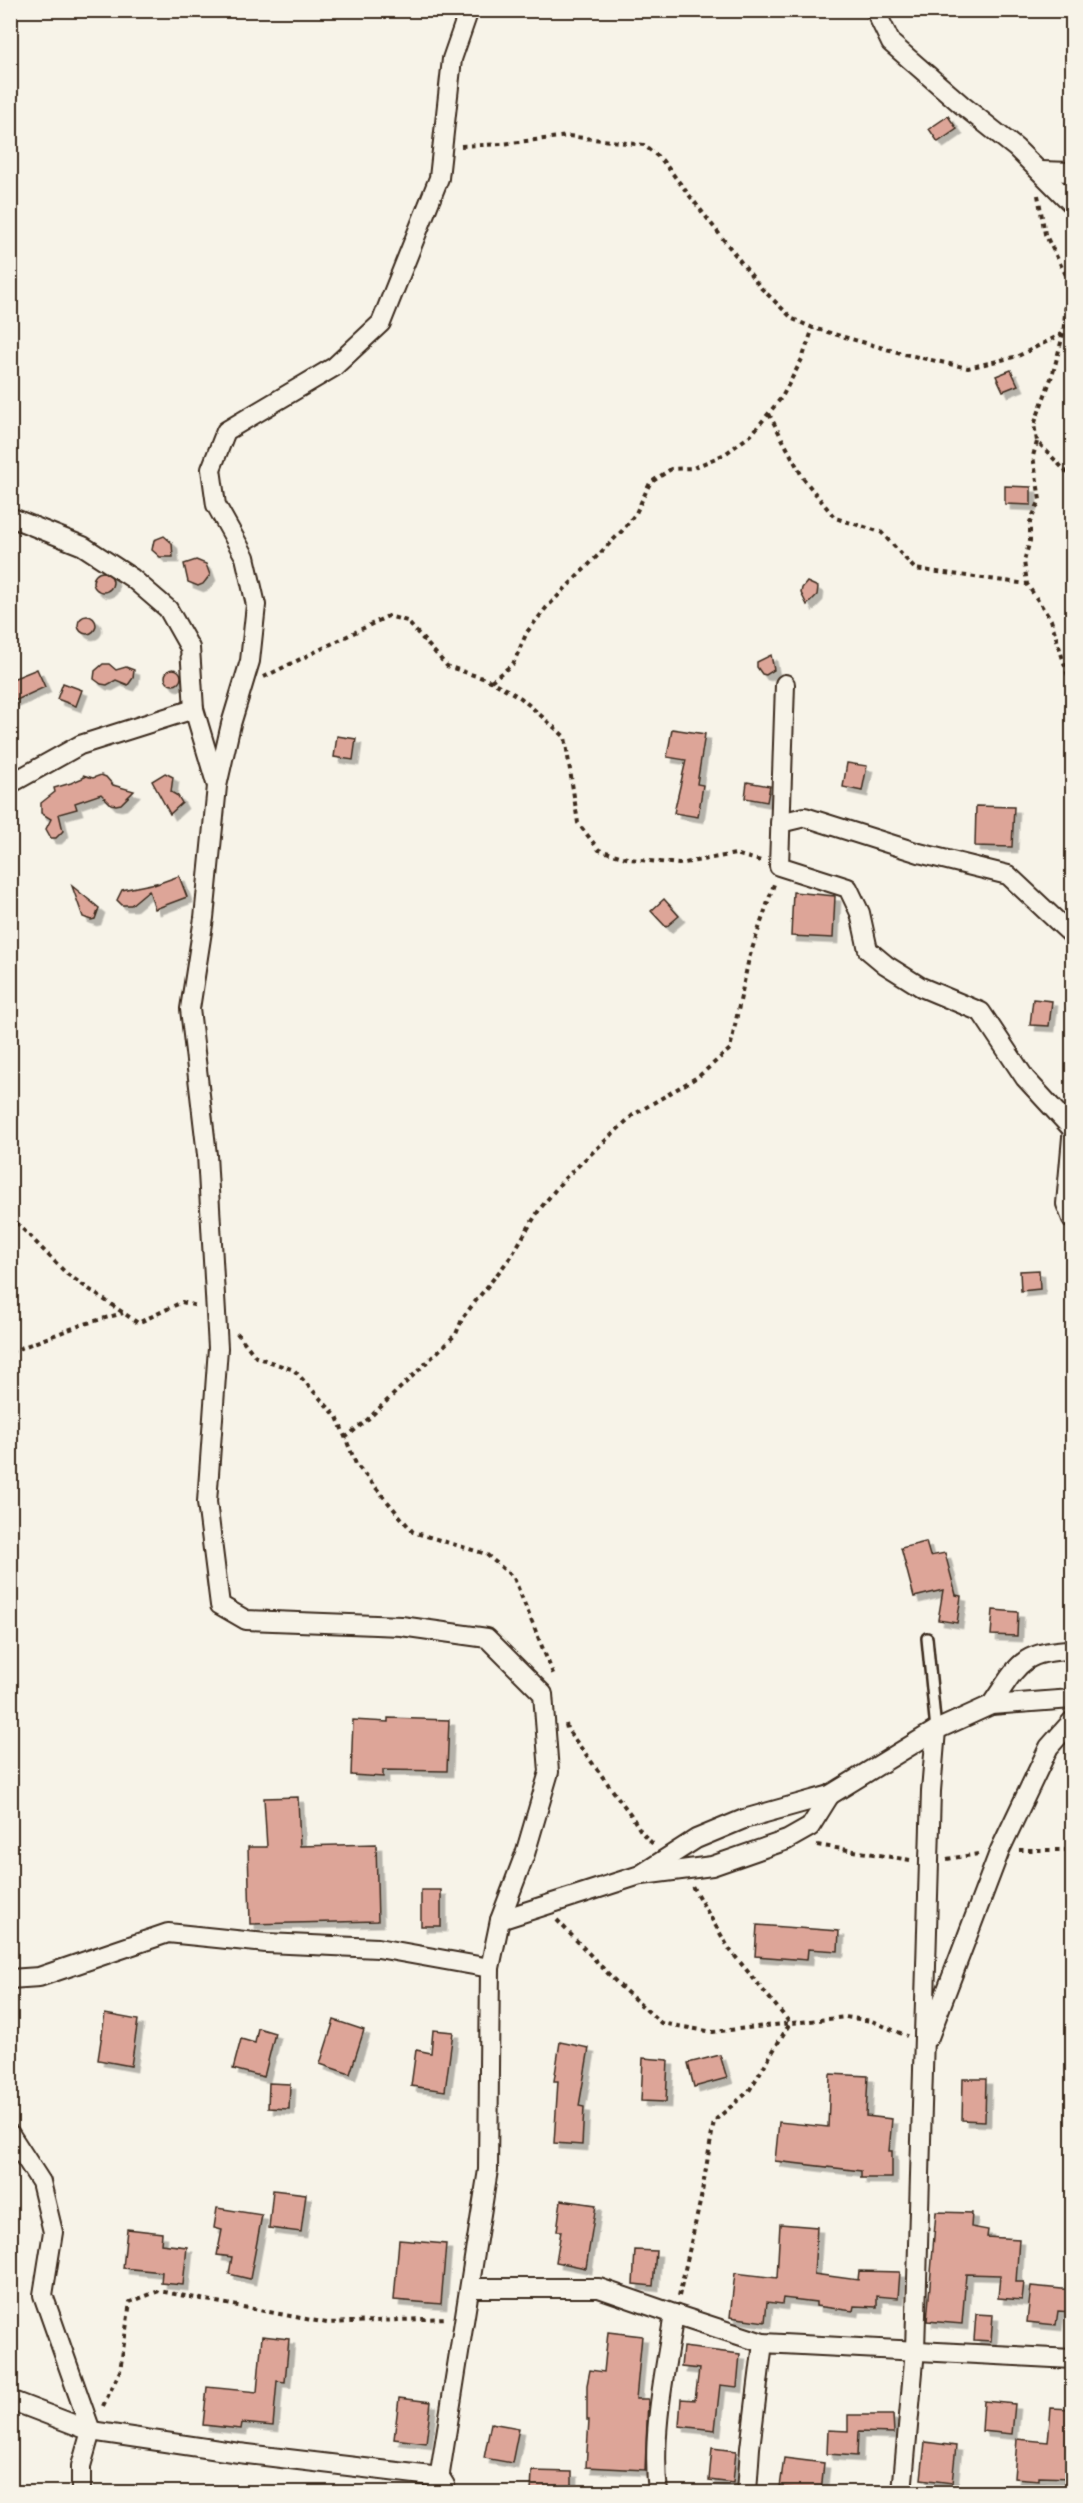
<svg xmlns="http://www.w3.org/2000/svg" width="1083" height="2503" viewBox="0 0 1083 2503" font-family="'Shantell Sans',sans-serif">
<style>
.building{fill:#dda598;stroke:#3b2a1e;stroke-width:1.5;filter:url(#shadow)}
.lines{fill:none;stroke-linecap:round;stroke-linejoin:round}
.lane-casing{stroke:#3b2a1e;stroke-width:14}
.street-casing{stroke:#3b2a1e;stroke-width:22}
.path{stroke:#3b2a1e;stroke-width:4;stroke-dasharray:4.5 4.5;stroke-linecap:butt}
.lane{stroke:#f7f3e8;stroke-width:9}
.street{stroke:#f7f3e8;stroke-width:18}
</style>
<defs>
<filter id="shadow"><feDropShadow dx="5.5" dy="5.5" stdDeviation="0" flood-color="#0004"/></filter>
</defs>
<rect width="100%" height="100%" fill="#f7f3e8"/>
<filter id="ink" filterUnits="userSpaceOnUse"><feTurbulence type="fractalNoise" baseFrequency=".0167" numOctaves="2"/><feDisplacementMap in="SourceGraphic" scale="12" xChannelSelector="R" yChannelSelector="G"/><feConvolveMatrix kernelMatrix="1 2 1 2 8 2 1 2 1" color-interpolation-filters="sRGB"/></filter>
<g filter="url(#ink)">
<!-- building -->
<g class="building">
<polygon points="948,116 957,129 938,142 929,129"/>
<polygon points="1011,370 1018,385 1003,391 996,376"/>
<polygon points="1005,486 1031,487 1031,505 1005,504"/>
<polygon points="164,536 172,543 173,557 160,557 152,550 154,540"/>
<polygon points="196,560 206,564 210,575 203,584 198,586 188,582 184,564"/>
<circle cx="103" cy="582" r="10"/>
<polygon points="807,582 818,587 817,595 807,605 801,593 802,588"/>
<circle cx="87" cy="625" r="9"/>
<polygon points="771,655 774,670 766,675 762,674 757,667 757,662"/>
<polygon points="103,664 109,664 116,670 126,667 134,670 133,678 128,685 116,680 107,685 101,684 94,679 95,671"/>
<circle cx="173" cy="677" r="8"/>
<polygon points="37,669 45,687 10,703 10,680"/>
<polygon points="63,683 82,690 76,706 57,699"/>
<polygon points="672,729 705,734 697,784 703,785 698,817 674,813 686,760 667,757"/>
<polygon points="337,736 356,739 353,760 334,757"/>
<polygon points="847,763 867,766 862,791 843,787"/>
<polygon points="165,773 173,777 171,792 178,796 182,803 170,814 152,781"/>
<polygon points="83,775 93,778 101,775 106,777 113,785 134,791 121,804 116,805 111,804 101,794 75,803 77,809 59,814 63,831 56,838 51,838 46,829 51,819 41,813 41,803 55,792 54,788 71,783 85,777"/>
<polygon points="747,782 770,786 767,802 745,798"/>
<polygon points="976,806 1014,807 1012,847 975,846"/>
<polygon points="179,876 187,897 155,909 149,890 131,905 122,905 117,900 122,890 156,883 154,885"/>
<polygon points="72,886 99,908 95,919 91,920 83,917"/>
<polygon points="793,892 835,896 833,938 791,936"/>
<polygon points="664,899 679,916 666,927 651,911"/>
<polygon points="1033,999 1052,1001 1049,1026 1030,1025"/>
<polygon points="1039,1270 1040,1289 1021,1291 1020,1271"/>
<polygon points="926,1542 930,1556 945,1553 956,1595 961,1596 957,1623 938,1620 943,1590 914,1597 901,1548"/>
<polygon points="993,1610 1018,1612 1017,1636 991,1635"/>
<polygon points="388,1718 449,1720 447,1771 383,1770 383,1777 351,1775 353,1720 388,1722"/>
<polygon points="298,1797 300,1846 376,1844 378,1921 250,1924 248,1847 267,1847 264,1798"/>
<rect x="421" y="1890" width="20" height="36"/>
<polygon points="757,1925 839,1931 838,1951 808,1949 807,1960 755,1956"/>
<polygon points="105,2014 138,2020 131,2066 98,2060"/>
<polygon points="334,2020 364,2030 350,2074 320,2064"/>
<polygon points="258,2028 275,2033 264,2077 233,2069 241,2039 255,2043"/>
<polygon points="433,2030 453,2032 445,2091 411,2086 416,2050 431,2053"/>
<polygon points="560,2042 589,2048 579,2106 584,2107 582,2145 554,2143 558,2081 554,2081"/>
<polygon points="720,2055 727,2078 694,2087 688,2063"/>
<polygon points="643,2058 668,2060 666,2102 641,2101"/>
<polygon points="830,2074 868,2076 866,2116 892,2119 889,2151 892,2151 892,2178 861,2178 861,2171 775,2161 779,2122 828,2127"/>
<polygon points="963,2079 986,2079 985,2121 962,2120"/>
<polygon points="269,2083 290,2084 289,2109 268,2108"/>
<polygon points="273,2190 306,2194 301,2232 269,2228"/>
<polygon points="561,2200 596,2205 586,2268 556,2262 561,2231 557,2231"/>
<polygon points="217,2208 262,2215 250,2279 229,2274 232,2257 217,2255 222,2230 214,2228"/>
<polygon points="936,2212 972,2213 971,2227 988,2230 987,2237 1019,2239 1016,2282 1024,2282 1022,2300 998,2298 1000,2275 966,2274 962,2324 927,2321"/>
<polygon points="780,2224 817,2227 814,2274 858,2280 859,2271 900,2272 898,2298 877,2296 877,2307 854,2306 853,2311 816,2306 816,2302 783,2298 782,2304 767,2302 765,2322 730,2317 735,2273 777,2278"/>
<polygon points="127,2229 162,2233 161,2244 187,2247 183,2285 161,2283 162,2272 123,2268"/>
<polygon points="399,2240 446,2244 441,2304 394,2300"/>
<polygon points="635,2250 656,2251 653,2286 633,2284"/>
<polygon points="1031,2286 1072,2290 1072,2312 1058,2311 1056,2325 1027,2322"/>
<polygon points="976,2314 993,2315 991,2341 974,2340"/>
<polygon points="608,2332 642,2336 636,2399 648,2399 645,2470 586,2467 589,2420 587,2420 587,2385 590,2370 604,2372"/>
<polygon points="262,2336 289,2339 285,2382 277,2381 273,2426 242,2423 241,2429 203,2425 207,2387 257,2392"/>
<polygon points="683,2347 740,2354 737,2387 720,2385 715,2430 679,2426 681,2399 695,2400 699,2369 681,2367"/>
<polygon points="399,2398 431,2402 426,2443 394,2439"/>
<polygon points="984,2401 1015,2404 1012,2434 982,2431"/>
<polygon points="1051,2408 1072,2409 1072,2478 1039,2477 1039,2480 1014,2478 1017,2439 1048,2442"/>
<polygon points="848,2415 893,2415 894,2433 858,2432 857,2456 827,2454 828,2430 848,2431"/>
<polygon points="491,2423 519,2428 512,2463 484,2458"/>
<polygon points="925,2442 956,2446 952,2483 921,2479"/>
<polygon points="712,2448 736,2451 733,2483 709,2480"/>
<polygon points="784,2458 824,2463 821,2492 780,2487"/>
<polygon points="532,2471 572,2472 572,2493 531,2493"/>
</g>
<g class="lines">
<defs>
<polyline id="lane" points="927,1638 936,1730"/>
<g id="street">
<polyline points="875,10 891,43 962,105 1016,148 1072,204"/>
<polyline points="1040,171 1072,172"/>
<polyline points="10,517 83,546 132,578 168,609 190,648 194,709 216,783"/>
<polyline points="785,684 779,866 848,888 860,913 868,950 886,965 921,987 981,1012 1025,1078 1072,1129"/>
<polyline points="10,784 80,745 194,709"/>
<polyline points="780,823 805,817 919,853 1008,875 1072,935"/>
<polyline points="1072,1137 1066,1204 1072,1219"/>
<path d="M991,1705C1018,1666 1020,1651 1072,1650"/>
<polyline points="642,1875 712,1866 787,1840 810,1827 830,1795"/>
<polyline points="500,1920 640,1875 696,1839 744,1819 830,1795 936,1730 991,1705 1072,1699"/>
<polyline points="10,1979 39,1977 168,1933 266,1943 378,1948 490,1968"/>
<polyline points="929,2037 1000,1850 1049,1747 1072,1721"/>
<polyline points="10,2134 41,2182 53,2232 43,2295 91,2431 81,2466 81,2492"/>
<polyline points="470,2288 599,2288 674,2314"/>
<polyline points="10,2400 91,2431 239,2453 440,2477 445,2485"/>
<polyline points="437,2492 488,2170 490,1968 500,1920 525,1854 549,1772 543,1694 487,1638 401,1626 246,1620 220,1605 207,1502 218,1348 207,1155 190,1009 204,918 217,786 231,724 250,661 256,605 245,557 216,505 211,469 226,431 334,367 381,323 439,178 452,59 469,10"/>
<path d="M658,2492C651,2435 665,2371 674,2314L763,2343"/>
<polyline points="747,2492 750,2448 763,2343 1072,2359"/>
<polyline points="902,2492 915,2350 931,1791 936,1730"/>
</g>
</defs>
<!-- lane casing -->
<use href="#lane" class="lane-casing"/>
<!-- street casing -->
<use href="#street" class="street-casing"/>
<!-- path -->
<g class="path">
<polyline points="461,146 502,144 568,136 644,145 662,160 761,288 793,319 813,328 904,354 968,368 1018,356 1072,329"/>
<polyline points="1038,195 1045,234 1066,275 1067,292 1063,335 1053,373 1034,425 1037,441 1072,478"/>
<polyline points="769,414 803,478 835,518 881,532 915,569 1027,584"/>
<polyline points="1037,442 1033,456 1040,500 1030,522 1030,541 1024,561 1027,584 1051,620 1072,689"/>
<polyline points="264,677 388,616 407,621 447,666 491,681 521,698 565,737 578,823 599,850 630,859 679,864 735,854 761,861"/>
<polyline points="491,681 513,664 527,632 546,608 622,531 636,513 650,483 671,469 693,468 725,454 751,435 782,397 802,359 813,328"/>
<polyline points="10,1216 67,1274 138,1323 182,1302 197,1306"/>
<polyline points="237,1333 256,1357 294,1370 337,1417 356,1464 413,1532 486,1554 514,1578 554,1676"/>
<polyline points="10,1352 81,1325 123,1313"/>
<polyline points="345,1438 366,1421 456,1334 463,1317 510,1258 539,1210 564,1179 633,1115 699,1076 730,1049 749,958 774,884"/>
<polyline points="566,1724 567,1729 631,1815 642,1833 655,1846"/>
<polyline points="817,1845 910,1860"/>
<polyline points="1019,1850 1072,1850"/>
<polyline points="947,1859 978,1854"/>
<polyline points="557,1920 622,1988 661,2023 713,2032 845,2017 872,2021 907,2036"/>
<polyline points="679,2296 701,2198 714,2121 749,2091 790,2023 730,1950 692,1886"/>
<polyline points="103,2406 120,2371 130,2302 159,2291 327,2323 447,2318"/>
</g>
<!-- lane -->
<use href="#lane" class="lane"/>
<!-- street -->
<use href="#street" class="street"/>
</g>
</g>
<!-- margin -->
<rect width="1083" height="2503" fill="none" stroke="#f7f3e8" stroke-width="36"/>
<rect x="18" y="18" width="1047" height="2467" fill="none" stroke="#3b2a1e" stroke-width="2" filter="url(#ink)"/>
</svg>
